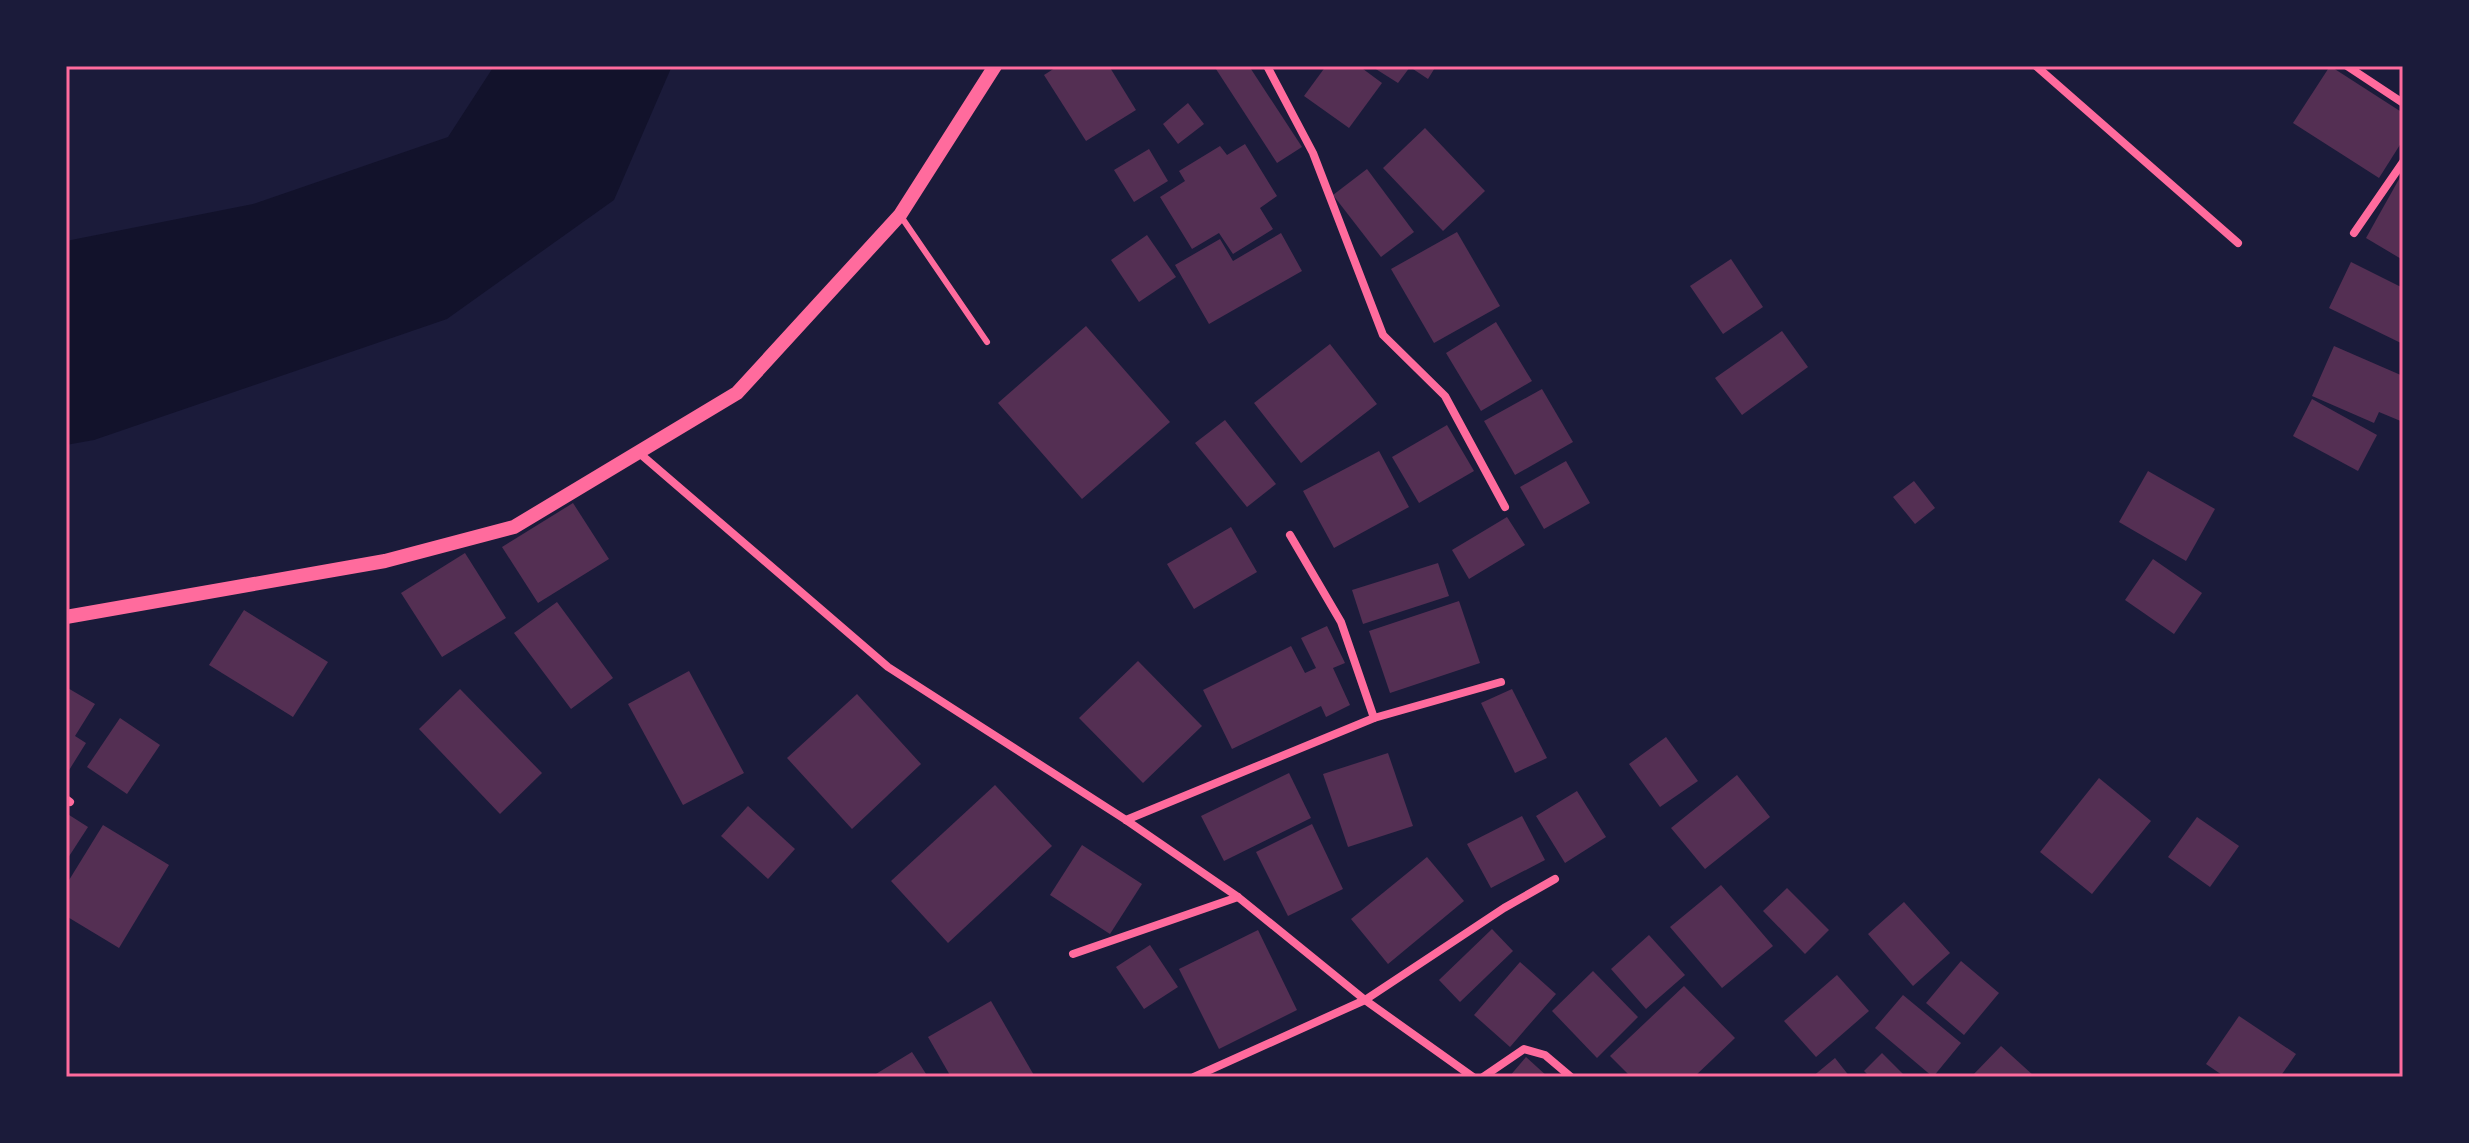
<svg xmlns="http://www.w3.org/2000/svg" width="2469" height="1143" viewBox="0 0 2469 1143" font-family="'Golos Text',sans-serif">
<style>
.water{fill:#12122b}
.building{fill:#542f53}
.lines{fill:none;stroke-linecap:round;stroke-linejoin:round}
.service{stroke:#ff6b9d;stroke-width:6}
.minor{stroke:#ff6b9d;stroke-width:8}
.tertiary{stroke:#ff6b9d;stroke-width:14}
.neatline{fill:none;stroke:#ff6b9d;stroke-width:3}
</style>
<rect width="100%" height="100%" fill="#1b1b3a"/>
<!-- water -->
<polygon class="water" points="494,66 672,66 614,200 447,319 94,440 66,445 66,241 253,204 448,137"/>
<!-- building -->
<g class="building">
<polygon points="1058,66 1109,66 1136,110 1086,141 1044,75"/>
<polygon points="1214,66 1249,66 1302,147 1277,163"/>
<polygon points="1326,66 1359,66 1382,83 1349,128 1304,96"/>
<polygon points="1371,66 1436,66 1428,79 1410,67 1398,83"/>
<polygon points="2330,66 2403,113 2403,140 2379,178 2293,123"/>
<polygon points="1188,103 1204,124 1178,144 1163,124"/>
<polygon points="1425,128 1485,191 1443,231 1383,168"/>
<polygon points="1245,144 1277,196 1260,208 1273,229 1233,254 1219,233 1192,249 1160,197 1185,181 1179,171 1220,146 1227,155"/>
<polygon points="1149,149 1168,181 1134,202 1114,170"/>
<polygon points="1367,169 1414,232 1381,257 1333,195"/>
<polygon points="2403,172 2403,260 2366,238"/>
<polygon points="1457,232 1500,306 1434,343 1391,269"/>
<polygon points="1281,233 1302,271 1209,324 1175,265 1220,239 1233,261"/>
<polygon points="1147,235 1176,277 1139,302 1111,260"/>
<polygon points="1731,259 1763,307 1723,334 1690,286"/>
<polygon points="2351,262 2403,288 2403,344 2329,308"/>
<polygon points="1496,322 1532,381 1481,411 1446,353"/>
<polygon points="1086,326 1170,422 1082,499 998,403"/>
<polygon points="1782,331 1808,367 1742,415 1715,378"/>
<polygon points="1330,344 1377,404 1301,463 1254,403"/>
<polygon points="2334,346 2403,376 2403,422 2379,412 2374,423 2312,396"/>
<polygon points="1542,389 1573,442 1515,475 1484,421"/>
<polygon points="2312,399 2377,435 2358,471 2293,436"/>
<polygon points="1225,420 1276,484 1247,507 1195,443"/>
<polygon points="1447,425 1474,471 1419,503 1392,457"/>
<polygon points="1379,451 1409,507 1334,548 1303,491"/>
<polygon points="1566,461 1590,503 1544,529 1520,487"/>
<polygon points="2148,471 2215,509 2186,561 2119,522"/>
<polygon points="1914,481 1935,508 1915,524 1893,497"/>
<polygon points="573,503 609,559 538,603 502,547"/>
<polygon points="1507,517 1525,545 1469,579 1452,550"/>
<polygon points="1231,527 1257,572 1194,609 1167,564"/>
<polygon points="465,553 506,618 442,657 401,593"/>
<polygon points="2153,559 2202,593 2174,634 2125,600"/>
<polygon points="1438,563 1449,596 1363,624 1352,590"/>
<polygon points="1459,601 1480,663 1390,693 1369,631"/>
<polygon points="557,602 613,678 571,709 514,633"/>
<polygon points="244,610 328,662 293,717 209,665"/>
<polygon points="1327,626 1345,663 1333,668 1350,705 1326,717 1321,706 1232,749 1203,690 1291,646 1305,673 1316,668 1301,638"/>
<polygon points="1138,661 1202,726 1143,783 1079,718"/>
<polygon points="689,671 744,773 683,805 628,704"/>
<polygon points="66,687 95,704 75,736 86,743 66,775"/>
<polygon points="460,689 542,773 500,814 419,729"/>
<polygon points="1512,689 1547,758 1515,773 1481,703"/>
<polygon points="857,694 921,764 852,829 787,758"/>
<polygon points="120,718 160,745 127,794 87,767"/>
<polygon points="1666,737 1698,781 1660,807 1629,764"/>
<polygon points="1388,753 1413,826 1348,847 1323,774"/>
<polygon points="1289,773 1311,818 1224,861 1201,816"/>
<polygon points="1737,775 1770,817 1705,869 1671,828"/>
<polygon points="2099,778 2151,821 2092,894 2040,852"/>
<polygon points="995,785 1052,846 948,943 891,881"/>
<polygon points="1577,791 1606,837 1565,863 1536,816"/>
<polygon points="748,806 795,849 768,879 721,836"/>
<polygon points="66,813 88,827 66,861"/>
<polygon points="1522,816 1545,860 1491,888 1467,844"/>
<polygon points="2197,817 2239,846 2210,887 2168,857"/>
<polygon points="1312,824 1343,889 1288,916 1256,852"/>
<polygon points="103,825 169,865 119,948 66,916 66,885"/>
<polygon points="1082,845 1142,884 1110,934 1050,895"/>
<polygon points="1427,857 1464,901 1388,964 1351,919"/>
<polygon points="1721,885 1773,946 1722,988 1670,927"/>
<polygon points="1787,888 1829,930 1805,954 1763,911"/>
<polygon points="1904,902 1950,953 1913,986 1868,934"/>
<polygon points="1492,929 1513,951 1460,1002 1439,980"/>
<polygon points="1258,930 1297,1010 1219,1049 1179,969"/>
<polygon points="1649,935 1685,975 1646,1009 1611,969"/>
<polygon points="1150,945 1178,987 1144,1009 1116,967"/>
<polygon points="1961,961 1999,993 1964,1035 1926,1003"/>
<polygon points="1520,962 1556,994 1510,1047 1474,1015"/>
<polygon points="1593,971 1638,1017 1597,1058 1552,1011"/>
<polygon points="1837,975 1869,1011 1816,1057 1784,1021"/>
<polygon points="1684,986 1735,1038 1694,1077 1631,1077 1610,1056"/>
<polygon points="1903,995 1961,1043 1933,1077 1875,1028"/>
<polygon points="991,1001 1035,1077 951,1077 928,1037"/>
<polygon points="2239,1016 2296,1054 2280,1077 2225,1077 2206,1064"/>
<polygon points="2001,1046 2035,1077 1971,1077"/>
<polygon points="912,1052 928,1077 871,1077"/>
<polygon points="1882,1053 1906,1077 1870,1077 1864,1071"/>
<polygon points="1526,1057 1548,1077 1509,1077"/>
<polygon points="1835,1058 1850,1077 1812,1077"/>
</g>
<g class="lines">
<!-- service -->
<polyline class="service" points="900,215 987,342"/>
<!-- minor -->
<g class="minor">
<polyline points="1267,66 1313,153 1383,335 1445,396 1505,507"/>
<polyline points="2036,66 2238,243"/>
<polyline points="2347,66 2403,103"/>
<polyline points="2354,233 2403,162"/>
<polyline points="638,452 888,667 1126,820 1238,897 1365,1000 1194,1077"/>
<polyline points="1374,718 1501,682"/>
<polyline points="66,799 70,802"/>
<polyline points="1126,820 1374,718 1341,622 1290,535"/>
<polyline points="1073,954 1238,897"/>
<polyline points="1473,1077 1365,1000 1504,908 1555,879"/>
<polyline points="1483,1077 1524,1049 1545,1055 1571,1077"/>
</g>
<!-- tertiary -->
<polyline class="tertiary" points="66,617 385,561 514,527 737,393 900,215 995,66"/>
</g>
<!-- border -->
<rect width="2469" height="1143" fill="none" stroke="#1b1b3a" stroke-width="136"/>
<rect x="68" y="68" width="2333" height="1007" class="neatline"/>
</svg>
